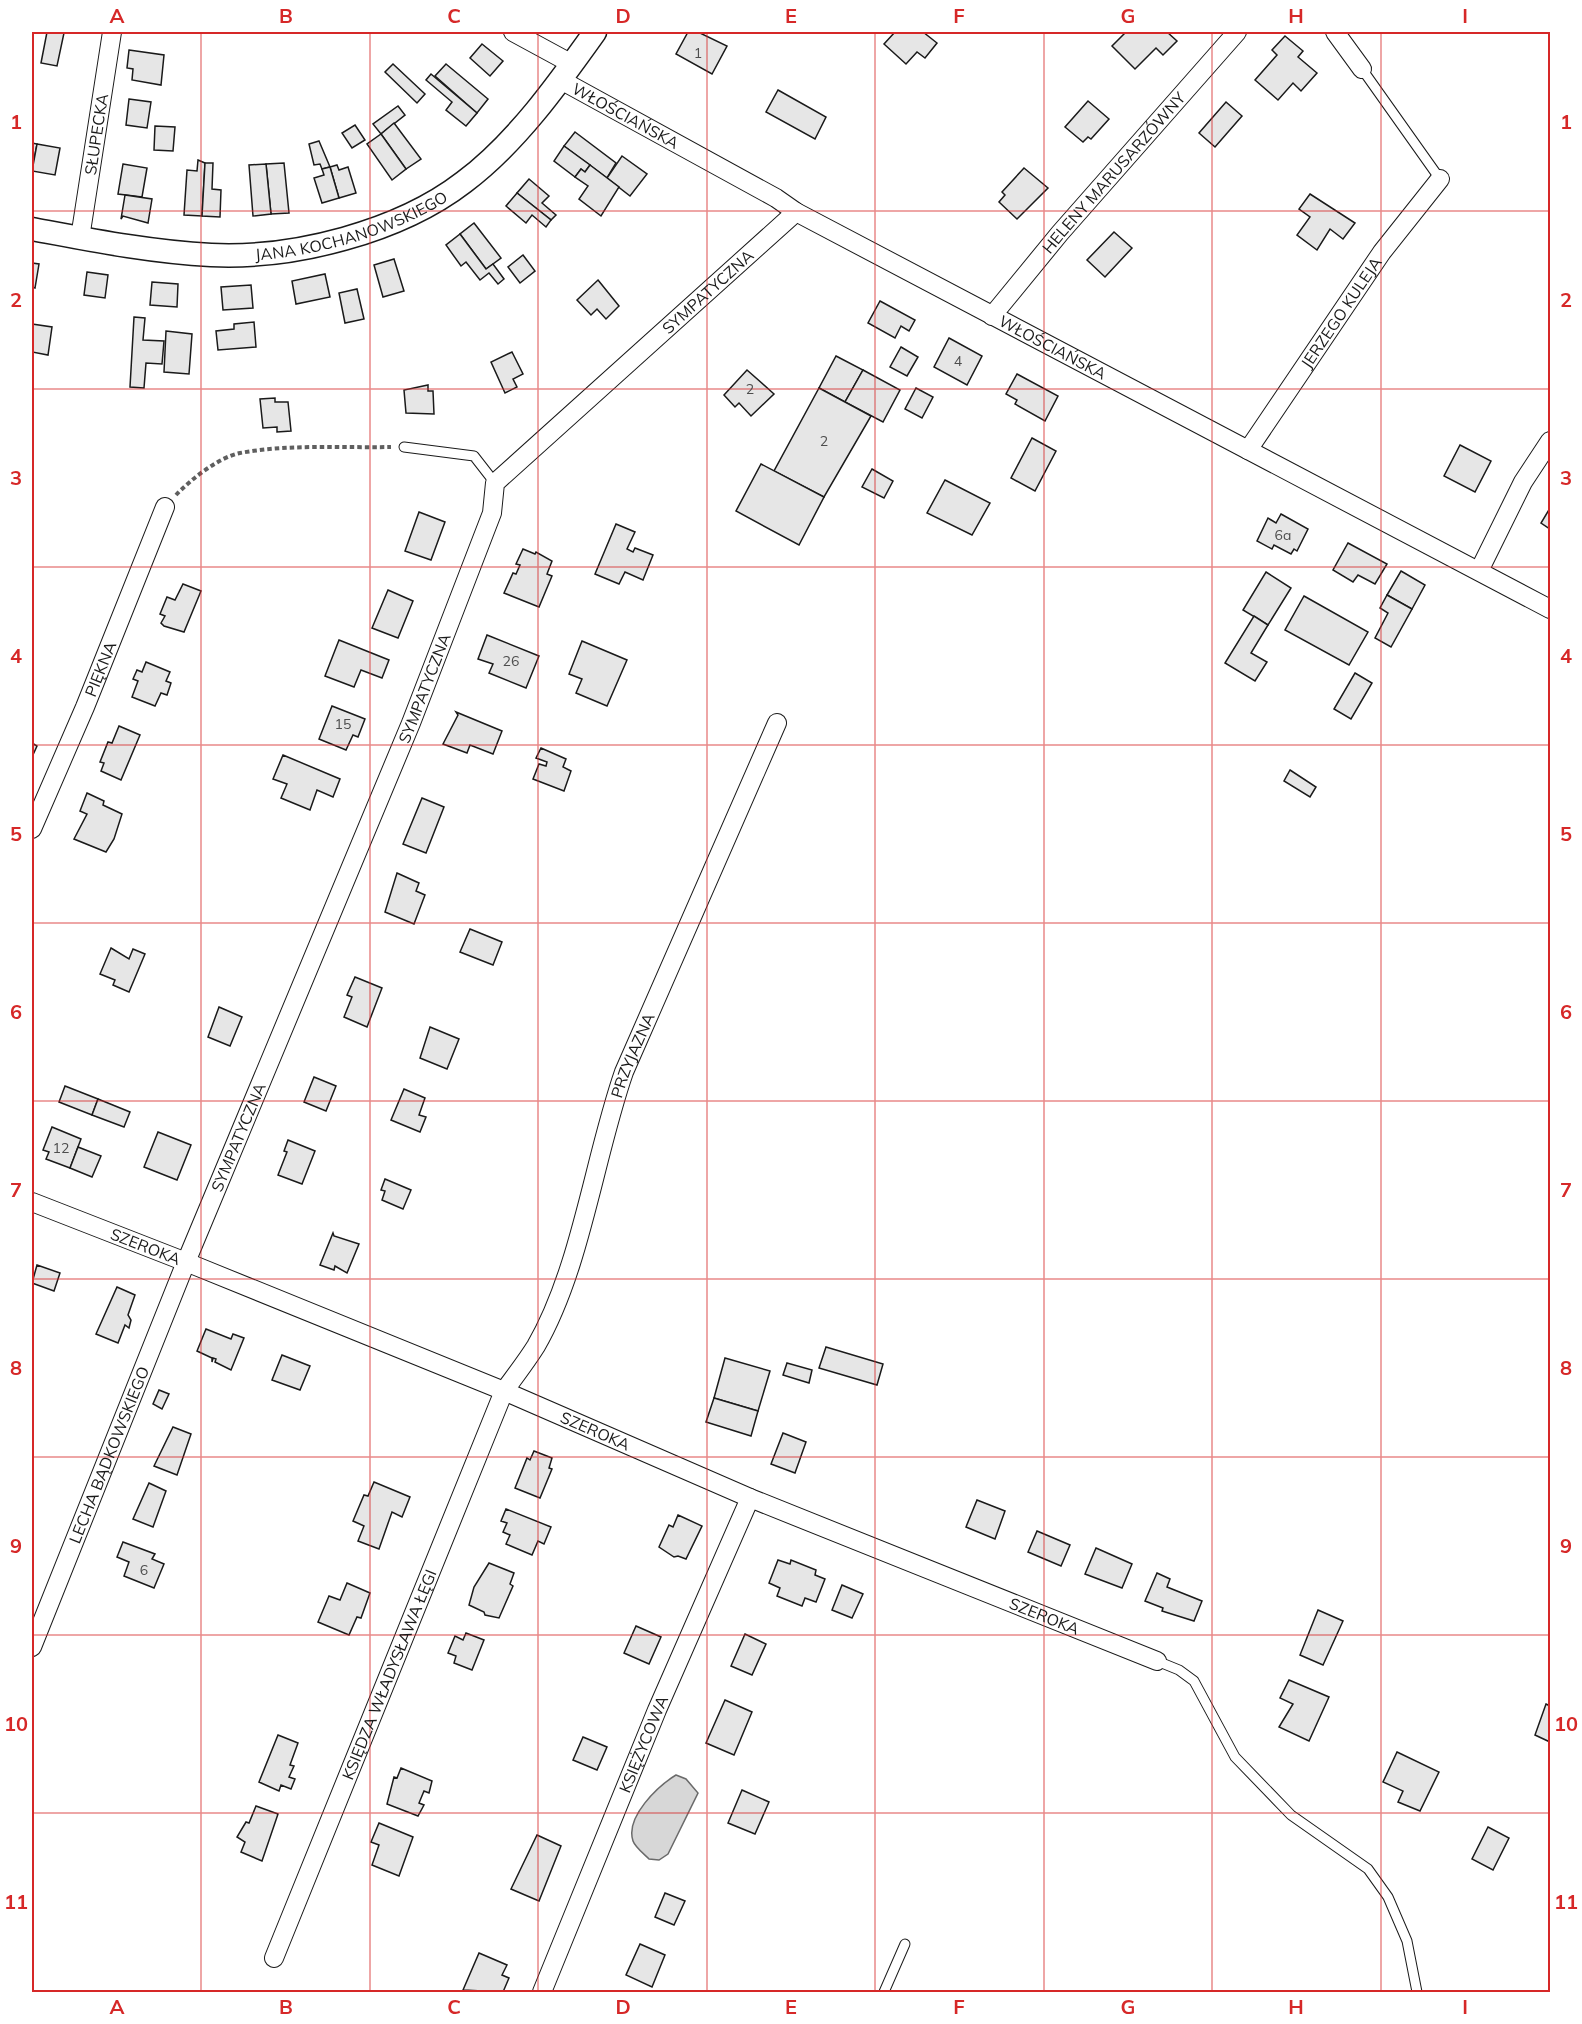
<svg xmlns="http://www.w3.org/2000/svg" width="1582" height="2024" viewBox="0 0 1582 2024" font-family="Mulish,sans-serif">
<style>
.water{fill:#d7d7d7;stroke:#6a6a6a;stroke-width:1.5}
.building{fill:#e6e6e6;stroke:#1a1a1a;stroke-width:1.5}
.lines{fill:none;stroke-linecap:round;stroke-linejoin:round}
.service-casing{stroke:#1a1a1a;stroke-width:11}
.minor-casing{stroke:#1a1a1a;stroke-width:20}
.tertiary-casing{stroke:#1a1a1a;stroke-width:25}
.path{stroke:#5f5f5f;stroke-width:4;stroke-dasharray:4.5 3;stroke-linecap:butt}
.service{stroke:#fff;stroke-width:9}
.minor{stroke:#fff;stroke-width:18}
.tertiary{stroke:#fff;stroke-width:22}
.grid{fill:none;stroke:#d62828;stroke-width:1.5;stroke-opacity:0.55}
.labels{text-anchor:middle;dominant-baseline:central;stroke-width:4.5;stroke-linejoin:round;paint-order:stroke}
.number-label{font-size:14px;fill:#4d4d4d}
.street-label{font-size:16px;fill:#1a1a1a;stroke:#fff}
.neatline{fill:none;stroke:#d62828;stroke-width:2}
.grid-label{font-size:20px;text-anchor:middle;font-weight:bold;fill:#d62828}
</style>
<rect width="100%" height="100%" fill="#fff"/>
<!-- water -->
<path class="water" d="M676,1775L686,1779L698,1793L668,1854L659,1860L649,1859C644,1854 635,1847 633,1841C625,1817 658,1786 676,1775Z"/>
<!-- building -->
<g class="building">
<polygon points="47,32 64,33 57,66 41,63"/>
<polygon points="688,32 698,32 727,46 712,74 676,54"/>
<polygon points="895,32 923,32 937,43 925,58 917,52 906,64 884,44"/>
<polygon points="1126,32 1167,32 1177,41 1163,55 1156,48 1135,69 1112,46"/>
<polygon points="1285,36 1303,51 1298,57 1317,73 1301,91 1293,83 1278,100 1255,80 1277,55 1272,50"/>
<polygon points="482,44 503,61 490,76 470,58"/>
<polygon points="129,50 164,55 161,85 132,80 133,69 127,68"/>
<polygon points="393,64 425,94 417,103 385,72"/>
<polygon points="446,64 488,99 477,113 435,76"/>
<polygon points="431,74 477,113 466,126 446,110 452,102 426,80"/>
<polygon points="778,90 826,117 815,139 766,112"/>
<polygon points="129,99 151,102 147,128 126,125"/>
<polygon points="1088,101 1109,119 1091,139 1088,137 1083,142 1065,127"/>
<polygon points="1226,102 1242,116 1215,147 1199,133"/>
<polygon points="398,106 405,115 381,134 373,124"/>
<polygon points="394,123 421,159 406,169 381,134"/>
<polygon points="355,125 365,140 352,148 342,133"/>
<polygon points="155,126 175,127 173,151 154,150"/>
<polygon points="575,132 616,163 607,178 564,146"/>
<polygon points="381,134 406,169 392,180 367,144"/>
<polygon points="319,141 330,167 322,169 320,164 314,165 309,144"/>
<polygon points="32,143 37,144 32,171"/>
<polygon points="37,144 60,148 55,175 32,171"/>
<polygon points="564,146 590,165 585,172 581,169 575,177 554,161"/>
<polygon points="622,156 647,174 630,196 607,178"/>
<polygon points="198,160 205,163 202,216 184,215 187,170 197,171"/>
<polygon points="205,163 213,163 212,189 221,190 220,217 202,216"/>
<polygon points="284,163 289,213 271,214 266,164"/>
<polygon points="123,164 147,168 142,197 118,194"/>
<polygon points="266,164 271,214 253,216 249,165"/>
<polygon points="337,165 339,170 348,167 356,193 339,198 330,167"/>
<polygon points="590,165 619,187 601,216 579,199 588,186 575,177 581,169 585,172"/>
<polygon points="330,167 339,198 322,203 314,178 324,175 322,169"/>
<polygon points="1024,168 1048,188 1017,219 999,202 1005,195 1002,192"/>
<polygon points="529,179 549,196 542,203 556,215 551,220 517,193"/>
<polygon points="517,193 551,220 546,227 532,215 526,223 506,206"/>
<polygon points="1310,194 1355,223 1343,239 1330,229 1317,250 1297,235 1310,217 1299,209"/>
<polygon points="125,195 152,199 148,223 123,216 121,219"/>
<polygon points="474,223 501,258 486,269 460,234"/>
<polygon points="1114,232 1132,248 1105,277 1087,260"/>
<polygon points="460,234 486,269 493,264 504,279 498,284 489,273 480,280 466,262 461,266 446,245"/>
<polygon points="523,255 535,271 520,283 508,267"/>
<polygon points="394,259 404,291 383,297 374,265"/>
<polygon points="32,263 39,264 35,288 32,287"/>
<polygon points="87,272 108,275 105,298 84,295"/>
<polygon points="325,274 330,297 296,304 292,281"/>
<polygon points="598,280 619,306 606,319 597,309 591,315 577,300"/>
<polygon points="152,282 178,284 177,307 150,305"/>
<polygon points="251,285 253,308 223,310 221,287"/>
<polygon points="357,289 364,319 345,323 339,293"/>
<polygon points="880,301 915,320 909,331 901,326 895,338 868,323"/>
<polygon points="134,317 145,318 143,340 164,341 162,364 146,363 144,388 130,387"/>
<polygon points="254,322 256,347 218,350 216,331 234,329 234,324"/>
<polygon points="32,324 52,327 48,355 32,352"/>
<polygon points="166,331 192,334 189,374 164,372"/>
<polygon points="949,338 982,356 967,385 934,367"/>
<polygon points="901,347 918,357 907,376 890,367"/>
<polygon points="512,352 523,374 513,379 517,387 505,393 491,362"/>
<polygon points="836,356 863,370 845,402 819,388"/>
<polygon points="747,370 774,394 751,416 739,403 735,407 724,395"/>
<polygon points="863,370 900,390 883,422 845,402"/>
<polygon points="1017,374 1058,396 1045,421 1015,404 1017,400 1006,394"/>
<polygon points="428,385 428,391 433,391 434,414 406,413 404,390"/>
<polygon points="819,388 871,416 824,497 774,471"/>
<polygon points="916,388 933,397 922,418 905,409"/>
<polygon points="275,398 275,402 288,402 291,431 277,432 277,427 263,428 260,399"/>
<polygon points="1032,438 1056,451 1035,491 1011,478"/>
<polygon points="1460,445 1491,461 1475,492 1444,476"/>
<polygon points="761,464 824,497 799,545 736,511"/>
<polygon points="872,469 893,481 884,498 862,487"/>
<polygon points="945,480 990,503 972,535 927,513"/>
<polygon points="1550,508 1550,529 1541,523"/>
<polygon points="419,512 445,522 431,560 405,551"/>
<polygon points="1281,514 1308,529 1297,551 1294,549 1291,554 1274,545 1272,549 1257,541 1268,518 1276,523"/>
<polygon points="616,524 635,532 627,549 633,552 635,548 653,555 643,580 625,572 619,584 595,574"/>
<polygon points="1348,543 1387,564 1375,584 1358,575 1353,582 1333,570"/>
<polygon points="523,549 535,554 536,552 552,561 547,574 552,576 539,607 504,593 513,573 516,574 520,565 516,564"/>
<polygon points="1401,571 1425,585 1412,609 1387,595"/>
<polygon points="1266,572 1291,588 1268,625 1243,610"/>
<polygon points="183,584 201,591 184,632 164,626 161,623 165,616 160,614 167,597 175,600"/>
<polygon points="388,590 413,601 398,638 372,628"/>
<polygon points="1387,595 1412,609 1391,647 1375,638 1388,613 1380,608"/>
<polygon points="1304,596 1368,632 1349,665 1285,630"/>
<polygon points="1254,616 1268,625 1251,653 1267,662 1255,681 1225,663"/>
<polygon points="487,635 539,656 526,688 489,673 493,664 478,659"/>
<polygon points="339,640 389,660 382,678 361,670 354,687 325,676"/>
<polygon points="582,641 627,660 607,706 576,693 582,679 569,674"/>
<polygon points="146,662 170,672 166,681 171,683 167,695 161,693 155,706 132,697 138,681 133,679 137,670 142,672"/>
<polygon points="1355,673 1372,683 1351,719 1334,709"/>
<polygon points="332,706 365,719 358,737 353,735 346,750 319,739"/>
<polygon points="456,712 502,731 493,754 470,745 467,753 443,744 458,715"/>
<polygon points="119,726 140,735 121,780 101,771 104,763 100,762 108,742 112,743"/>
<polygon points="32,743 37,746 32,757"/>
<polygon points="541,748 566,759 563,767 571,771 564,791 533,779 539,764 546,766 547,762 536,758"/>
<polygon points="283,755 340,779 333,797 317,790 310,810 281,798 287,784 273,779"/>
<polygon points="1290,770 1316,787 1310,797 1284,781"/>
<polygon points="87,793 104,801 103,805 122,814 114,839 106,852 74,839 87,814 80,811"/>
<polygon points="422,798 444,807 426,853 403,844"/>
<polygon points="397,873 419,883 416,891 425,895 414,924 385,912"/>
<polygon points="470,929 502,942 493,965 460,952"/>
<polygon points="111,948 129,959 133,949 145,954 129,992 113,985 115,980 100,974"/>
<polygon points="355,977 382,988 367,1027 344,1017 352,997 347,995"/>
<polygon points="219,1007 242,1017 230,1046 208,1037"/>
<polygon points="430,1027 459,1039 447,1069 420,1058"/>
<polygon points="314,1077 336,1086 326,1111 304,1102"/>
<polygon points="65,1086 98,1099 92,1115 59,1102"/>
<polygon points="404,1089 425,1098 419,1115 426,1117 420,1132 391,1120"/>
<polygon points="98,1099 130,1112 124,1127 92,1115"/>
<polygon points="52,1127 81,1139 70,1168 46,1159 49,1152 43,1150"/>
<polygon points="158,1132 191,1145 177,1180 144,1167"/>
<polygon points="288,1140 315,1151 302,1184 278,1175 287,1152 284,1151"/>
<polygon points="78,1147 101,1156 92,1177 70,1168"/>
<polygon points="385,1179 411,1190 403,1209 382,1200 385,1191 381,1190"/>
<polygon points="333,1233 334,1236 359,1244 347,1273 335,1266 334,1270 320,1265"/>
<polygon points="37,1265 60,1273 54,1291 32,1283"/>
<polygon points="117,1287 135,1295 128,1315 131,1320 129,1328 125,1325 118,1343 96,1334"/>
<polygon points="206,1329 231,1339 233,1334 244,1338 231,1370 215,1362 216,1359 213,1358 212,1362 212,1358 197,1351"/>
<polygon points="826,1347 883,1364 877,1385 819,1368"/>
<polygon points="282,1355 310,1366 300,1390 272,1380"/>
<polygon points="725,1358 770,1371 758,1411 714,1398"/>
<polygon points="787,1363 812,1370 809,1383 783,1375"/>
<polygon points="159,1390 169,1394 162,1409 153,1404"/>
<polygon points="714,1398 758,1411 751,1436 706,1422"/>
<polygon points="173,1427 191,1434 177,1475 154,1466"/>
<polygon points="783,1433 806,1442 795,1473 771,1464"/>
<polygon points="534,1451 552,1458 549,1468 552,1469 540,1498 515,1488 527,1458 530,1460"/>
<polygon points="374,1482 410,1497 402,1517 392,1512 379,1549 358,1541 364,1526 353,1521 364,1495 368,1496"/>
<polygon points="149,1483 166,1491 153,1527 133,1519"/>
<polygon points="977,1500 1005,1511 995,1539 966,1527"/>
<polygon points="506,1509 551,1527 544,1544 538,1541 532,1555 506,1544 510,1535 503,1532 507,1523 501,1521"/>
<polygon points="678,1515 702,1526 686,1559 678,1556 674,1557 659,1547 669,1525 673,1527"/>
<polygon points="1037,1531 1070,1545 1061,1566 1028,1552"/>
<polygon points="123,1542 155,1554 152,1559 164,1564 154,1588 124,1576 129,1562 117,1557"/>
<polygon points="1096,1548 1132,1564 1122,1588 1085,1574"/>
<polygon points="778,1560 790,1564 791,1560 816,1570 815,1575 825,1579 816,1602 805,1598 802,1606 777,1596 780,1588 769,1583"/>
<polygon points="489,1563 514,1573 510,1584 513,1586 499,1618 485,1615 484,1612 469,1605 474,1587"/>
<polygon points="1157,1573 1170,1579 1167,1587 1202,1601 1194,1621 1162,1611 1163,1608 1145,1601"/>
<polygon points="347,1583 370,1593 361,1618 357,1617 349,1635 318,1622 329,1596 340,1600"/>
<polygon points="842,1585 863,1594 852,1618 832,1610"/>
<polygon points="1318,1610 1343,1621 1323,1665 1300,1655"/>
<polygon points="636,1626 661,1637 649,1664 624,1653"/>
<polygon points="466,1633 484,1640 472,1670 454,1663 456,1656 448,1653 455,1636 463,1640"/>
<polygon points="745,1634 766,1644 752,1675 731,1666"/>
<polygon points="1289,1680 1329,1697 1309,1741 1279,1727 1293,1704 1280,1698"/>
<polygon points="725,1700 752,1712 734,1755 706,1743"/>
<polygon points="1546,1704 1550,1706 1550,1742 1535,1735"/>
<polygon points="278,1735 298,1743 290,1765 294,1766 289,1777 295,1779 291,1789 281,1785 279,1791 259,1782"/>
<polygon points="583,1737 607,1747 597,1770 573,1760"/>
<polygon points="1397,1752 1439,1772 1420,1811 1398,1802 1403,1791 1383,1782"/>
<polygon points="401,1768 432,1781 429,1793 424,1791 419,1803 424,1805 418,1816 387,1804 394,1777 397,1778"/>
<polygon points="742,1790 769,1802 755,1834 728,1823"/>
<polygon points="256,1806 278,1814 262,1861 241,1852 245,1842 237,1837 246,1822 249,1823"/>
<polygon points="379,1823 413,1837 399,1876 372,1865 379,1845 371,1842"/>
<polygon points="1488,1827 1509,1838 1493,1870 1472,1859"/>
<polygon points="537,1835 561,1846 539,1901 511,1889"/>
<polygon points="665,1893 685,1901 674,1925 655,1917"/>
<polygon points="640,1944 665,1955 652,1987 626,1975"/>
<polygon points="479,1953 507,1965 502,1975 509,1978 503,1992 463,1990"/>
</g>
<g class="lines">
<defs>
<g id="service">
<polyline points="1362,69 1440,179"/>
<polyline points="404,447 474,456 495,483"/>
<polyline points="1157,1661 1179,1670 1194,1681 1235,1757 1291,1815 1368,1869 1388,1897 1407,1941 1417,1992"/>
<polyline points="884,1992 905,1944"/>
</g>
<g id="minor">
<polyline points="513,32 572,64"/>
<polyline points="1335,32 1362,69"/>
<path id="s1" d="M559,79L776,198L796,212L1550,609"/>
<path id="s2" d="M80,238L112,32"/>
<path id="s3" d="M992,316L1060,233L1237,32"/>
<path id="s4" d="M1248,450L1382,252L1440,179"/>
<polyline points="1479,571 1523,482 1550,441"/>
<path id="s5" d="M32,829L85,707L165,507"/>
<path id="s6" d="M32,1202L186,1262L504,1391L750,1498L1157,1661"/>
<path id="s7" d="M32,1647L186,1262L411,723L492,513L495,483L796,212"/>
<path id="s8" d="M274,1958L504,1391C515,1376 526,1362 536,1346C581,1268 594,1158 624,1072L777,723"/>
<path id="s9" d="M542,1992L657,1710L750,1498"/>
</g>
<g id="tertiary">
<path id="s10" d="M32,229C91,240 151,252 211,255C294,259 399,232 464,182C516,143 558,84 595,32"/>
</g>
</defs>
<!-- service casing -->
<use href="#service" class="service-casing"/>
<!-- minor casing -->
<use href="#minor" class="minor-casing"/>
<!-- tertiary casing -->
<use href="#tertiary" class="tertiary-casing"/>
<!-- path -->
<path class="path" d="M176,495C190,480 219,457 240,453C289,444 342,448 391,447"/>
<!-- service -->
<use href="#service" class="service"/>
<!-- minor -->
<use href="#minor" class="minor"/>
<!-- tertiary -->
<use href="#tertiary" class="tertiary"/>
</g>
<!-- grid -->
<path class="grid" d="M201,32V1992M370,32V1992M538,32V1992M707,32V1992M875,32V1992M1044,32V1992M1212,32V1992M1381,32V1992M32,211H1550M32,389H1550M32,567H1550M32,745H1550M32,923H1550M32,1101H1550M32,1279H1550M32,1457H1550M32,1635H1550M32,1813H1550"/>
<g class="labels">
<!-- number labels -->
<g class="number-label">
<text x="698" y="53">1</text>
<text x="958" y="361">4</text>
<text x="750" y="389">2</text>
<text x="824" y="441">2</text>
<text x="1283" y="535">6a</text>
<text x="511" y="661">26</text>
<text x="343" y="724">15</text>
<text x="61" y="1148">12</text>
<text x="144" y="1570">6</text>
</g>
<!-- street labels -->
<g class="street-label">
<text stroke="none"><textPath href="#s1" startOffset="76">WŁOŚCIAŃSKA</textPath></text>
<text stroke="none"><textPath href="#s2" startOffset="105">SŁUPECKA</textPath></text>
<text stroke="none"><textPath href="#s3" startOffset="188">HELENY MARUSARZÓWNY</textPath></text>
<text stroke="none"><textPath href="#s10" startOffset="326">JANA KOCHANOWSKIEGO</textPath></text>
<text stroke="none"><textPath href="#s7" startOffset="1540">SYMPATYCZNA</textPath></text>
<text stroke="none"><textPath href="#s4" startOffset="166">JERZEGO KULEJA</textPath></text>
<text stroke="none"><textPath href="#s1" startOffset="562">WŁOŚCIAŃSKA</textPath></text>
<text stroke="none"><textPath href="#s5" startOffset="174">PIĘKNA</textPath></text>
<text stroke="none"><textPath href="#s7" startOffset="1036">SYMPATYCZNA</textPath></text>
<text stroke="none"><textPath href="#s8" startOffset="974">PRZYJAZNA</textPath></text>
<text stroke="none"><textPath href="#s7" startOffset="550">SYMPATYCZNA</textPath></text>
<text stroke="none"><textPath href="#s6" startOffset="122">SZEROKA</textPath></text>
<text stroke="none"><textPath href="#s6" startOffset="608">SZEROKA</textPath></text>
<text stroke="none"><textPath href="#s7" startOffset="207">LECHA BĄDKOWSKIEGO</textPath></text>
<text stroke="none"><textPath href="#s6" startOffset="1094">SZEROKA</textPath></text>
<text stroke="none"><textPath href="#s8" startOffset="306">KSIĘDZA WŁADYSŁAWA ŁĘGI</textPath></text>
<text stroke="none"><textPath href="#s9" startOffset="268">KSIĘŻYCOWA</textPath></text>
</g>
</g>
<!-- border -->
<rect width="1582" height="2024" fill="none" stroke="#ffffff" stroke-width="66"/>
<rect x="33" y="33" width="1516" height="1958" class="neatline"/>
<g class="grid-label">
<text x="117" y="23">A</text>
<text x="286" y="23">B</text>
<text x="454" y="23">C</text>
<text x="623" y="23">D</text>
<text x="791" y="23">E</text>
<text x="959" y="23">F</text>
<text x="1128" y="23">G</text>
<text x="1296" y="23">H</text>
<text x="1465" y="23">I</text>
<text x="16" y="129">1</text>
<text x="1566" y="129">1</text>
<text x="16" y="307">2</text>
<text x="1566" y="307">2</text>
<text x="16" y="485">3</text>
<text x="1566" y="485">3</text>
<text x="16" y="663">4</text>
<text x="1566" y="663">4</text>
<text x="16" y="841">5</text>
<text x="1566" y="841">5</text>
<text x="16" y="1019">6</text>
<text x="1566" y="1019">6</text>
<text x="16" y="1197">7</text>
<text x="1566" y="1197">7</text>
<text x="16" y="1375">8</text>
<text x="1566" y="1375">8</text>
<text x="16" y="1553">9</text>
<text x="1566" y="1553">9</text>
<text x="16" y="1731">10</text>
<text x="1566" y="1731">10</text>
<text x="16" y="1909">11</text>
<text x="1566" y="1909">11</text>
<text x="117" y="2014">A</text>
<text x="286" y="2014">B</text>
<text x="454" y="2014">C</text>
<text x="623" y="2014">D</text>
<text x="791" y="2014">E</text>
<text x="959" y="2014">F</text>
<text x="1128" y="2014">G</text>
<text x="1296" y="2014">H</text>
<text x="1465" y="2014">I</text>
</g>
</svg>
